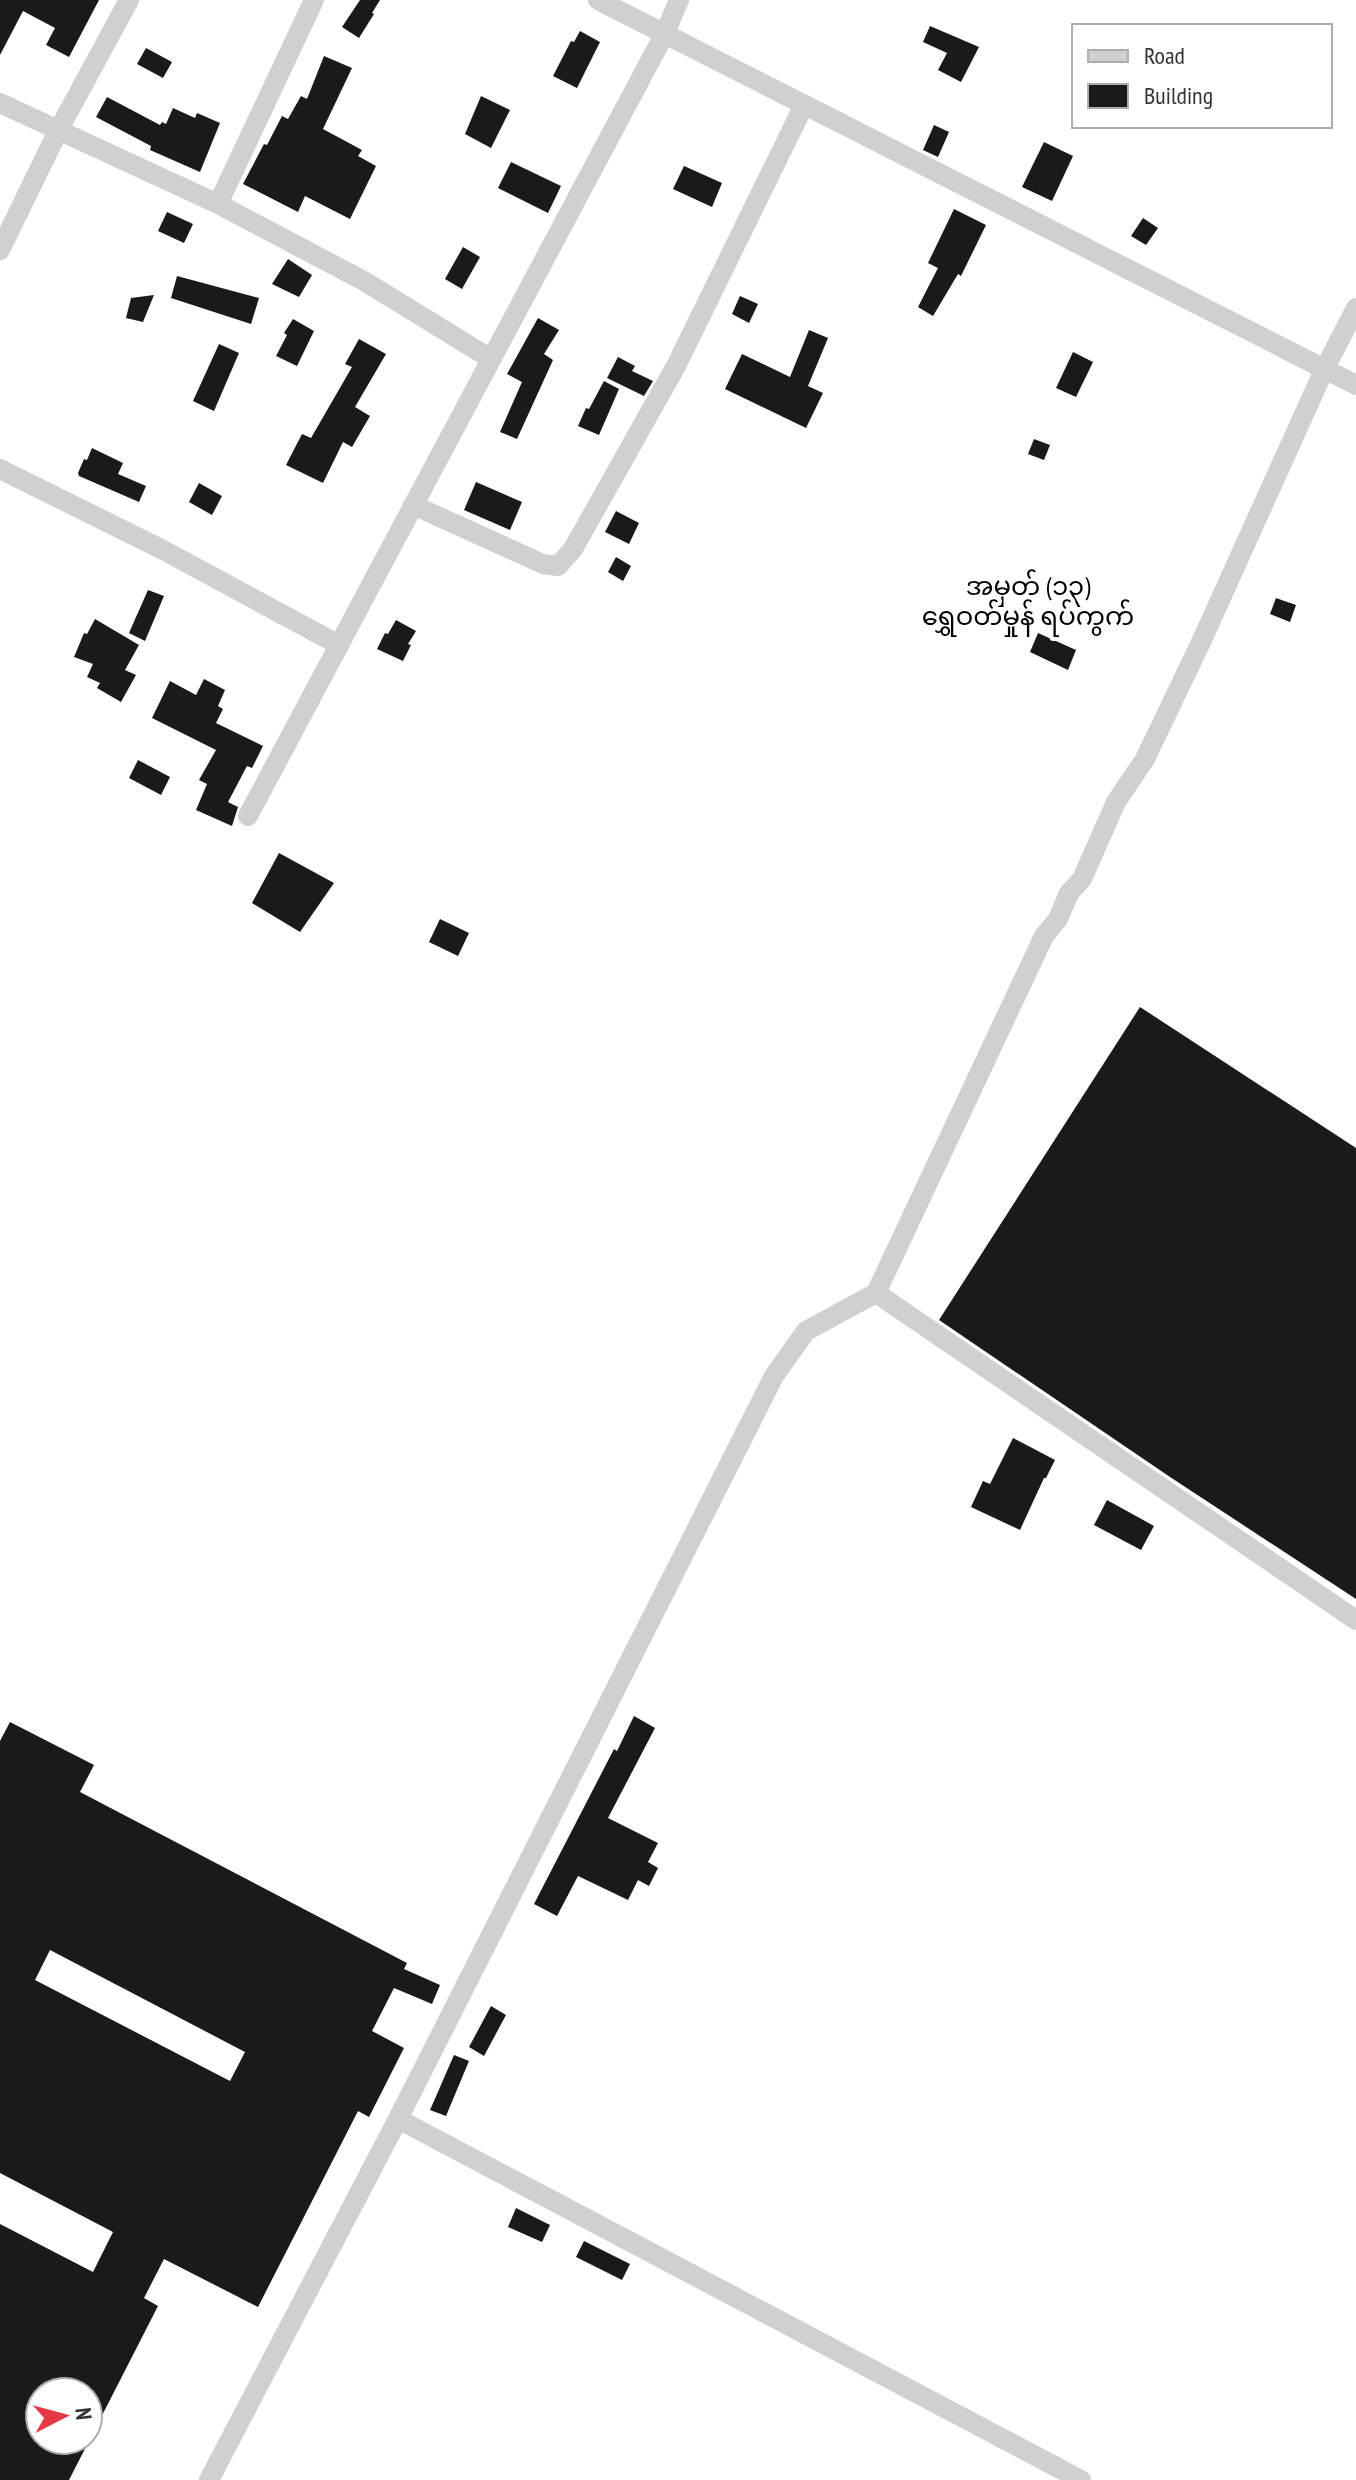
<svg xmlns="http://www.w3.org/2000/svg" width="1356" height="2480" viewBox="0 0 1356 2480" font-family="'PT Sans Narrow','Noto Sans Myanmar',sans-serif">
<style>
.building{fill:#1a1a1a;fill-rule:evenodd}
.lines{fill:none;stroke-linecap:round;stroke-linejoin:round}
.minor{stroke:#d0d0d0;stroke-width:20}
.labels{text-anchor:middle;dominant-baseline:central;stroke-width:8;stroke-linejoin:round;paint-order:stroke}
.quarter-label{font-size:26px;fill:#000;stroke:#fff}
</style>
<rect width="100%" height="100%" fill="#fff"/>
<!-- building -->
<g class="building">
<polygon points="0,0 99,0 69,57 46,45 55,28 23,11 0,55"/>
<polygon points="360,0 380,0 372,13 374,14 359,38 342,27"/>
<polygon points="930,26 979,47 961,82 938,70 947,53 923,42"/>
<polygon points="580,31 600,42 577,88 553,76 571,41 574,42"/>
<polygon points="146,48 172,62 163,78 137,64"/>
<polygon points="324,56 352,68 323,129 362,150 358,156 376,166 350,219 305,196 298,212 243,184 264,144 267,145 282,116 288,119 301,96 307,99"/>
<polygon points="481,96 510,110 491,148 465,134"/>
<polygon points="107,97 160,125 162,122 166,124 173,108 195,118 197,113 220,123 200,172 150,150 151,146 96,117"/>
<polygon points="934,125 949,132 938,157 923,150"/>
<polygon points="1044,142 1073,156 1052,201 1022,187"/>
<polygon points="511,162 561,186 548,213 498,188"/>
<polygon points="684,166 722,183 712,207 673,189"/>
<polygon points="954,209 986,225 961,276 958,274 933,316 918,307 938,268 928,263"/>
<polygon points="167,212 193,224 184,243 158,231"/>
<polygon points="1143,218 1158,228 1146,245 1131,236"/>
<polygon points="463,247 480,257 462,289 445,279"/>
<polygon points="288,259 312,275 299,297 272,284"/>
<polygon points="177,276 259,298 251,324 171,298"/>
<polygon points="154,295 143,322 126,318 131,298"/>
<polygon points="740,296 758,304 749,323 732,314"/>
<polygon points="538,318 559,330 544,354 553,360 517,439 500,432 522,382 507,374"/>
<polygon points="293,319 314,331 297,366 276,356 287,335 284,333"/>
<polygon points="809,330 828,338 808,386 823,393 806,428 725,389 742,354 790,377"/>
<polygon points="359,339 386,354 355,407 370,416 352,447 343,442 323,483 286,465 302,434 311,438 352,367 345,364"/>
<polygon points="219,344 239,353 214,411 193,401"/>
<polygon points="1073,352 1093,362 1076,397 1056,388"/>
<polygon points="618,357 635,366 632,371 653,381 644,396 607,378"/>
<polygon points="604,381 619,389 599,435 578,426 586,408 589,409"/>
<polygon points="1034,439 1050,445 1044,460 1028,454"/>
<polygon points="92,448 123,463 118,474 146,486 139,502 79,476 78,473 84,459 87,460"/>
<polygon points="476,482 522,502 510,530 464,510"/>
<polygon points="199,483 222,496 212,515 189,502"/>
<polygon points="616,511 639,523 629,544 605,532"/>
<polygon points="616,557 631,566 623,581 608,572"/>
<polygon points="148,590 164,596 145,641 129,633"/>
<polygon points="1276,598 1296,605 1290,622 1270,614"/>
<polygon points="95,619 139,645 125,670 136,675 121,702 97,688 100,683 87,677 93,664 74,657 84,633 87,634"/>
<polygon points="396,620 416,631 408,644 411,645 403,661 377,649 385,633 388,634"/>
<polygon points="1038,633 1076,650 1068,670 1030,652"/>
<polygon points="204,679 225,690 218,706 223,709 216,723 263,746 252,768 247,766 228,802 238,807 232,826 196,810 207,784 199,780 216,750 152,718 170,681 196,695"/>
<polygon points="138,760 170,777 161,795 129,778"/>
<polygon points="279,853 334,883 300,932 252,903"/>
<polygon points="440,919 469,933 458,956 429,942"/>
<polygon points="1140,1007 1356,1148 1356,1599 1170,1477 939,1320"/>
<polygon points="1013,1438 1055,1460 1046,1478 1044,1478 1020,1530 971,1507 983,1481 990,1484"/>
<polygon points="1107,1500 1154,1526 1141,1550 1094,1525"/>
<polygon points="634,1716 655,1728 608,1818 658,1843 648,1862 658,1868 649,1886 638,1880 628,1900 578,1876 557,1916 534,1904 614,1749 617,1751"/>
<path d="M10,1722L94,1765L80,1792L407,1963L404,1969L440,1985L432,2004L394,1988L372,2031L404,2048L369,2117L358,2111L258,2307L164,2259L144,2298L158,2306L69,2480H0V2224L93,2272L113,2232L0,2173V1741ZM50,1950L245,2052L230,2081L35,1980ZM40,2392H88V2440H40Z"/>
<polygon points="491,2006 506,2015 484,2056 469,2047"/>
<polygon points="454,2055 469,2061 446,2116 430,2110"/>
<polygon points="516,2208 550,2225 542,2242 508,2227"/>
<polygon points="584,2241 630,2264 622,2280 576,2257"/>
</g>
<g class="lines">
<!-- minor -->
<g class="minor">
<polyline points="598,0 1356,385"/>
<polyline points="0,103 218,204 364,281 491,359"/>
<polyline points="218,204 314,0"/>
<polyline points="0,250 58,131 129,0"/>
<polyline points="0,469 165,551 339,645"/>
<polyline points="413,505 543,564 558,566 573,549 676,366 804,105"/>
<polyline points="248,816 665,33 679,0"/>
<polyline points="876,1293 1356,1620"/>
<polyline points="398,2119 1081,2480"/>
<polyline points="209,2480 398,2119 774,1376 806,1331 876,1293 1044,936 1058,919 1069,893 1082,879 1116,802 1145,759 1202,640 1324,370 1356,308"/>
</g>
</g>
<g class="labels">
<!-- quarter labels -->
<g class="quarter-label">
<text x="1028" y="585">အမှတ် (၁၃)<tspan x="1028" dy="30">ရွှေဝတ်မှုန် ရပ်ကွက်</tspan></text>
</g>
</g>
<!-- legend -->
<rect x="1072" y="24" width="260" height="104" fill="#ffffff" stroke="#adadad" stroke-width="2"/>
<rect x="1088" y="50" width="40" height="12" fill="#d0d0d0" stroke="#adadad" stroke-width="2"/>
<text x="1144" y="64" font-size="24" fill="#333333">Road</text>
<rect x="1088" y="84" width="40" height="24" fill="#1a1a1a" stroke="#adadad" stroke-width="2"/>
<text x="1144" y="104" font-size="24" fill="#333333">Building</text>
<!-- north arrow -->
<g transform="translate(64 2416) rotate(84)"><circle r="38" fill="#ffffff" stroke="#adadad" stroke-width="2"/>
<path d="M0-6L14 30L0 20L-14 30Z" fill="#e63946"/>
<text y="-12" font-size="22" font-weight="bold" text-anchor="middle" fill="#333333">N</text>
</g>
</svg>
